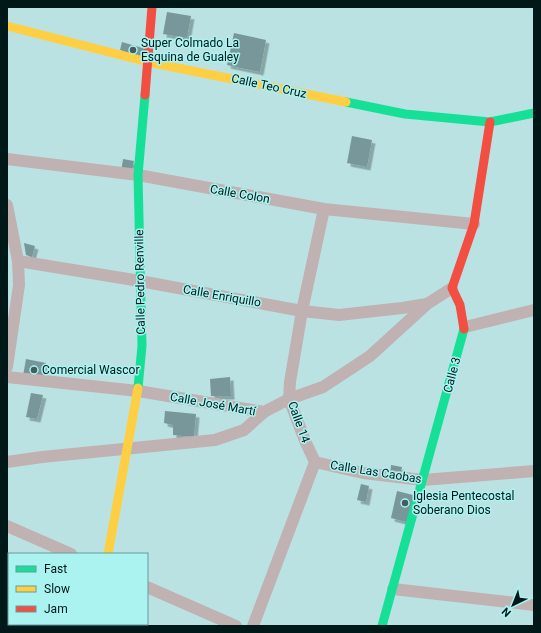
<svg xmlns="http://www.w3.org/2000/svg" width="541" height="633" viewBox="0 0 541 633" font-family="Roboto,sans-serif">
<style>
.building{fill:#78979a;filter:url(#shadow)}
.lines{fill:none;stroke-linecap:round;stroke-linejoin:round}
.street{stroke:#c0b2b3;stroke-width:12}
.fast{stroke:#16e098;stroke-width:9}
.slow{stroke:#ffcf43;stroke-width:9}
.jam{stroke:#f24e42;stroke-width:9}
.poi-dot{fill:#415f5f;stroke:#aaf3f1;stroke-width:1.5}
.labels{text-anchor:middle;dominant-baseline:central;stroke-width:3;stroke-linejoin:round;paint-order:stroke}
.poi-label{font-size:12px;fill:#001818;stroke:#aaf3f1;text-anchor:start}
.street-label{font-size:12px;fill:#001818;stroke:#aaf3f1}
</style>
<defs>
<filter id="shadow"><feDropShadow dx="3.5" dy="3.5" stdDeviation="0" flood-color="#0004"/></filter>
</defs>
<rect width="100%" height="100%" fill="#bbe2e2"/>
<!-- building -->
<g class="building">
<polygon points="167,12 191,16 187,38 163,34"/>
<polygon points="234,33 266,40 260,72 227,65"/>
<polygon points="122,42 146,49 143,57 120,50"/>
<polygon points="352,136 372,140 367,167 347,163"/>
<polygon points="123,159 134,161 132,170 121,172"/>
<polygon points="24,243 35,246 32,257 26,255"/>
<polygon points="26,359 46,363 43,380 23,376"/>
<polygon points="230,377 231,396 211,396 210,379"/>
<polygon points="31,393 43,395 37,419 26,417"/>
<polygon points="165,411 196,414 194,437 173,435 173,425 164,423"/>
<polygon points="391,465 402,467 400,477 390,476"/>
<polygon points="361,484 369,486 366,502 357,500"/>
<polygon points="397,491 417,496 410,523 391,518"/>
</g>
<g class="lines">
<!-- street -->
<g class="street">
<polyline points="7,159 138,175 324,209 474,224"/>
<polyline points="7,205 18,261 19,285 7,367"/>
<polyline points="18,261 140,281 302,311 339,315 402,308 427,304"/>
<polyline points="465,327 534,310"/>
<polyline points="7,377 138,391 264,412 289,399 323,387 370,356 427,304 452,288"/>
<polyline points="7,462 42,457 215,440 244,430 264,412"/>
<polyline points="315,462 363,473 423,480 534,471"/>
<polyline points="7,526 71,554"/>
<polyline points="147,587 236,626"/>
<polyline points="393,589 534,605"/>
<polyline points="95,626 96,624"/>
<polyline points="253,626 315,462 306,443 289,399 290,382 302,311 324,209"/>
</g>
<!-- fast -->
<g class="fast">
<polyline points="346,102 405,114 490,122 534,113"/>
<polyline points="138,388 142,346 138,175 145,95"/>
<polyline points="382,626 464,329"/>
</g>
<!-- slow -->
<g class="slow">
<polyline points="7,26 148,62 346,102"/>
<polyline points="108,554 138,388"/>
</g>
<!-- jam -->
<g class="jam">
<polyline points="145,95 152,7"/>
<polyline points="464,329 460,305 452,288 474,224 490,122"/>
</g>
</g>
<!-- markers -->
<g class="poi-dot">
<circle cx="133" cy="50" r="4"/>
<circle cx="34" cy="370" r="4"/>
<circle cx="405" cy="503" r="4"/>
</g>
<g class="labels">
<!-- poi labels -->
<g class="poi-label">
<text x="141" y="43">Super Colmado La<tspan x="141" dy="14">Esquina de Gualey</tspan></text>
<text x="42" y="370">Comercial Wascor</text>
<text x="413" y="496">Iglesia Pentecostal<tspan x="413" dy="14">Soberano Dios</tspan></text>
</g>
<!-- street labels -->
<g class="street-label">
<text transform="translate(269 86) rotate(12)">Calle Teo Cruz</text>
<text transform="translate(240 194) rotate(10)">Calle Colon</text>
<text transform="translate(140 282) rotate(-91)">Calle Pedro Renville</text>
<text transform="translate(222 296) rotate(10)">Calle Enriquillo</text>
<text transform="translate(452 375) rotate(-75)">Calle 3</text>
<text transform="translate(213 404) rotate(10)">Calle José Martí</text>
<text transform="translate(299 422) rotate(70)">Calle 14</text>
<text transform="translate(376 472) rotate(9)">Calle Las Caobas</text>
</g>
</g>
<!-- border -->
<rect width="541" height="633" fill="none" stroke="#001818" stroke-width="16"/>
<!-- legend -->
<rect x="8" y="553" width="140" height="72" fill="#aaf3f1" stroke="#669b9a"/>
<rect x="16" y="566" width="20" height="6" fill="#16e098" stroke="#669b9a"/>
<text x="44" y="573" font-size="12" fill="#001818">Fast</text>
<rect x="16" y="586" width="20" height="6" fill="#ffcf43" stroke="#669b9a"/>
<text x="44" y="593" font-size="12" fill="#001818">Slow</text>
<rect x="16" y="606" width="20" height="6" fill="#f24e42" stroke="#669b9a"/>
<text x="44" y="613" font-size="12" fill="#001818">Jam</text>
<!-- north arrow -->
<g transform="translate(513 605) rotate(223)" stroke="#aaf3f1" stroke-width="3" paint-order="stroke">
<path d="M0-3L7 15L0 10L-7 15Z" fill="#001818"/>
<text y="-6" font-size="11" font-weight="bold" text-anchor="middle" fill="#001818">N</text>
</g>
</svg>
